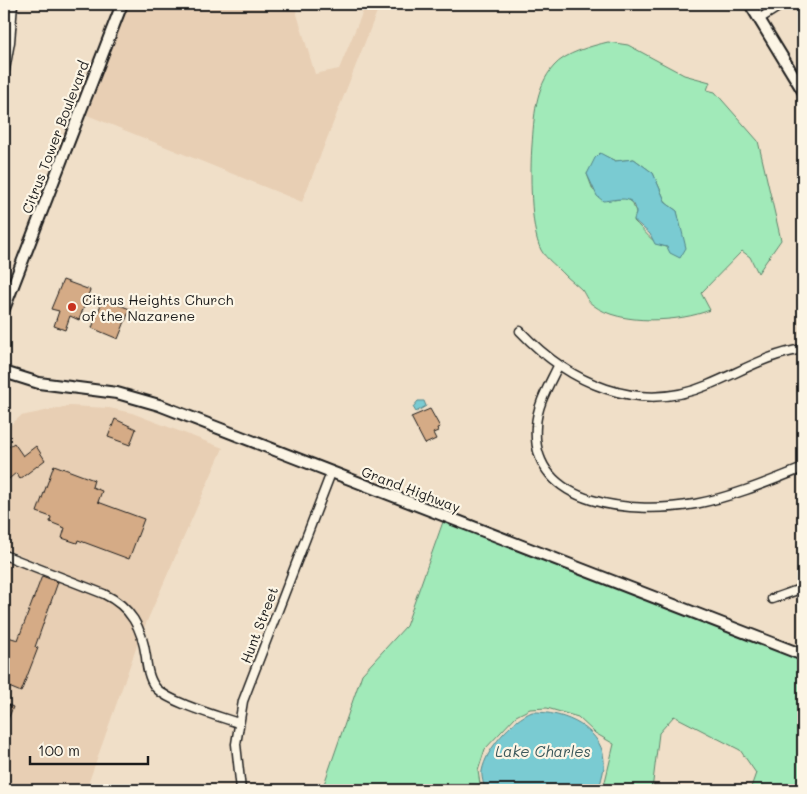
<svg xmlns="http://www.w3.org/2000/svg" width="807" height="794" viewBox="0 0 807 794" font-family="Mali,sans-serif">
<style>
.built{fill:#e8cfb4}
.green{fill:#a1eab9;stroke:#5e836a;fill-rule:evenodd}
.water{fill:#7acbd2;stroke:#548589}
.building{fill:#d5ab86;stroke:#1c1c1c}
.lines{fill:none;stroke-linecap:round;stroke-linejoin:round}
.street-casing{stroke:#1c1c1c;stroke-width:11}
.secondary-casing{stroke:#1c1c1c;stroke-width:14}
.street{stroke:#fcf5e5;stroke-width:8}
.secondary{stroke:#fcf5e5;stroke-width:10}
.poi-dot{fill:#c8321e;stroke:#fcf5e5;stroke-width:2}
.labels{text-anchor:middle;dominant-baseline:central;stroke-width:4.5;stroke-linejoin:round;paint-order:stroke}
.street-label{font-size:14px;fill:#1c1c1c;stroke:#fcf5e5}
.poi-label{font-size:14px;fill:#1c1c1c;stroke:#fcf5e5;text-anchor:start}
.water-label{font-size:15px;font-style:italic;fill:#3d595c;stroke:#fcf5e5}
</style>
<rect width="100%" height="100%" fill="#f0dfc8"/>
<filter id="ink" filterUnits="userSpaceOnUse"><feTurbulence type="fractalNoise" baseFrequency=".02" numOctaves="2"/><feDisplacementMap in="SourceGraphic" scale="10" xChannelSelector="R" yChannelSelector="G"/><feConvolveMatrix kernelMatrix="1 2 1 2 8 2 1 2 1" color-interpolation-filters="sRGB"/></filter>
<g filter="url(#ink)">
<!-- built -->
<g class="built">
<polygon points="127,4 294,4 315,74 339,69 366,4 380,4 302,202 87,115"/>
<polygon points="69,406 109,408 132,413 223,448 144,628 134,611 114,594 4,548 4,430 21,416"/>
<polygon points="4,561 110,601 127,615 135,628 139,640 86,790 4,790"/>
</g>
<!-- green -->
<g class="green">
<path d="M608,42L628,45L684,75L710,82L707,90L715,92L758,141L781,240L758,273L750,257L742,251L701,293L710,310C680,322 620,326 593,305C587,301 586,296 582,290C577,285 570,280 565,275C558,267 546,259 541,250C530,228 530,170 532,145C534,118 535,87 554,66C565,53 591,46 608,42ZM600,154L616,161L634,159L653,173L666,203L677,211L679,222L667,247C653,245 644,230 634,221L636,212L632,202L626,198L614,200L593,190L587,174Z"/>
<polygon points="444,519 739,634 803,662 803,790 750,790 756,773 740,750 674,716 659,733 652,790 603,790 614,744 595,733 578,717 547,708 530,709 516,716 485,749 478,771 481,790 322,790 362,674 406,626"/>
</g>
<!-- water -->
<g class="water">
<path d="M600,153L615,161L634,159L653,173L666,203L677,211L686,248L680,258L670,253L667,247L655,244L650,234L634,220C634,218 636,215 636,213C636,193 616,200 603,201L597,196L587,174L595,158Z"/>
<polygon points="418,401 424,401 426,406 416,412 413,407"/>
<path d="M532,712C563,711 607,729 604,767C603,775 600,783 599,790H485C484,785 481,776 482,771C486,749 512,720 532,712Z"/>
</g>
<!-- building -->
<g class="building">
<polygon points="63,280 90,290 79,320 70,316 65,330 54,326 59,311 51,309"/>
<polygon points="103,299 130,309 118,339 92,328"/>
<polygon points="430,409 440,427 437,428 438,431 433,433 436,439 425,444 411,417"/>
<polygon points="115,419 136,429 130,445 108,437"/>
<polygon points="14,443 23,456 36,446 45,460 20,479 16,473 4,483 4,450"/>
<polygon points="54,465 94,480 92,487 102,491 98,502 144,519 129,559 78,540 77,543 62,538 65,528 50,522 51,517 37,512"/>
<polygon points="42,576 58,582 35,647 38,648 21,692 4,685 4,645 8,637 18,640"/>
<polygon points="6,704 13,707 4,729 4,709"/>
</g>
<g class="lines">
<defs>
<g id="street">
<polyline points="759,19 783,4"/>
<polyline points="4,75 10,42 13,4"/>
<path d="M520,331C569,383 638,415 708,385C740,372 768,354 803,349"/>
<path d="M558,366C549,385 537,405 536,426C530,509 637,514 695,504C732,497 768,482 803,468"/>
<path d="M4,555L104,594C131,607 142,628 146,657C147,669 149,681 157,689C171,703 218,716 238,723"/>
<polyline points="772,599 803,588"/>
<polyline points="241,790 236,744 243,701 331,473"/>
</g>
<g id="secondary">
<polyline points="750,4 803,91"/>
<polyline points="4,309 122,4"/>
<polyline points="4,372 39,383 117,393 159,405 803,655"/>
</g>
</defs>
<!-- street casing -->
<use href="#street" class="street-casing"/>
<!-- secondary casing -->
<use href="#secondary" class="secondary-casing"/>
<!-- street -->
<use href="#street" class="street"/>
<!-- secondary -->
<use href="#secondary" class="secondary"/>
</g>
</g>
<!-- markers -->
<circle class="poi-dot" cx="72" cy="307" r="5"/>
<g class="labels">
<!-- street labels -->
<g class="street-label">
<text transform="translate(55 137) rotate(-69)">Citrus Tower Boulevard</text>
<text transform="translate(411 489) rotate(21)">Grand Highway</text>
<text transform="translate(259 625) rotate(-69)">Hunt Street</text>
</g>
<!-- poi labels -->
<g class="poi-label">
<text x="82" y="299">Citrus Heights Church<tspan x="82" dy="16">of the Nazarene</tspan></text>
</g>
<!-- water labels -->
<g class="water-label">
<text x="543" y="751">Lake Charles</text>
</g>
</g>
<!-- margin -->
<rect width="807" height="794" fill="none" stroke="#fcf5e5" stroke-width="20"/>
<rect x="10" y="10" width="787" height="774" fill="none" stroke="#1c1c1c" stroke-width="2" filter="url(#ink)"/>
<!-- scale -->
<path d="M30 756v8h118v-8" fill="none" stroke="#1c1c1c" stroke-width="2.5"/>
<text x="38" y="756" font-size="15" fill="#1c1c1c" stroke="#fcf5e5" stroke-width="4" paint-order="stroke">100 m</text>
</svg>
